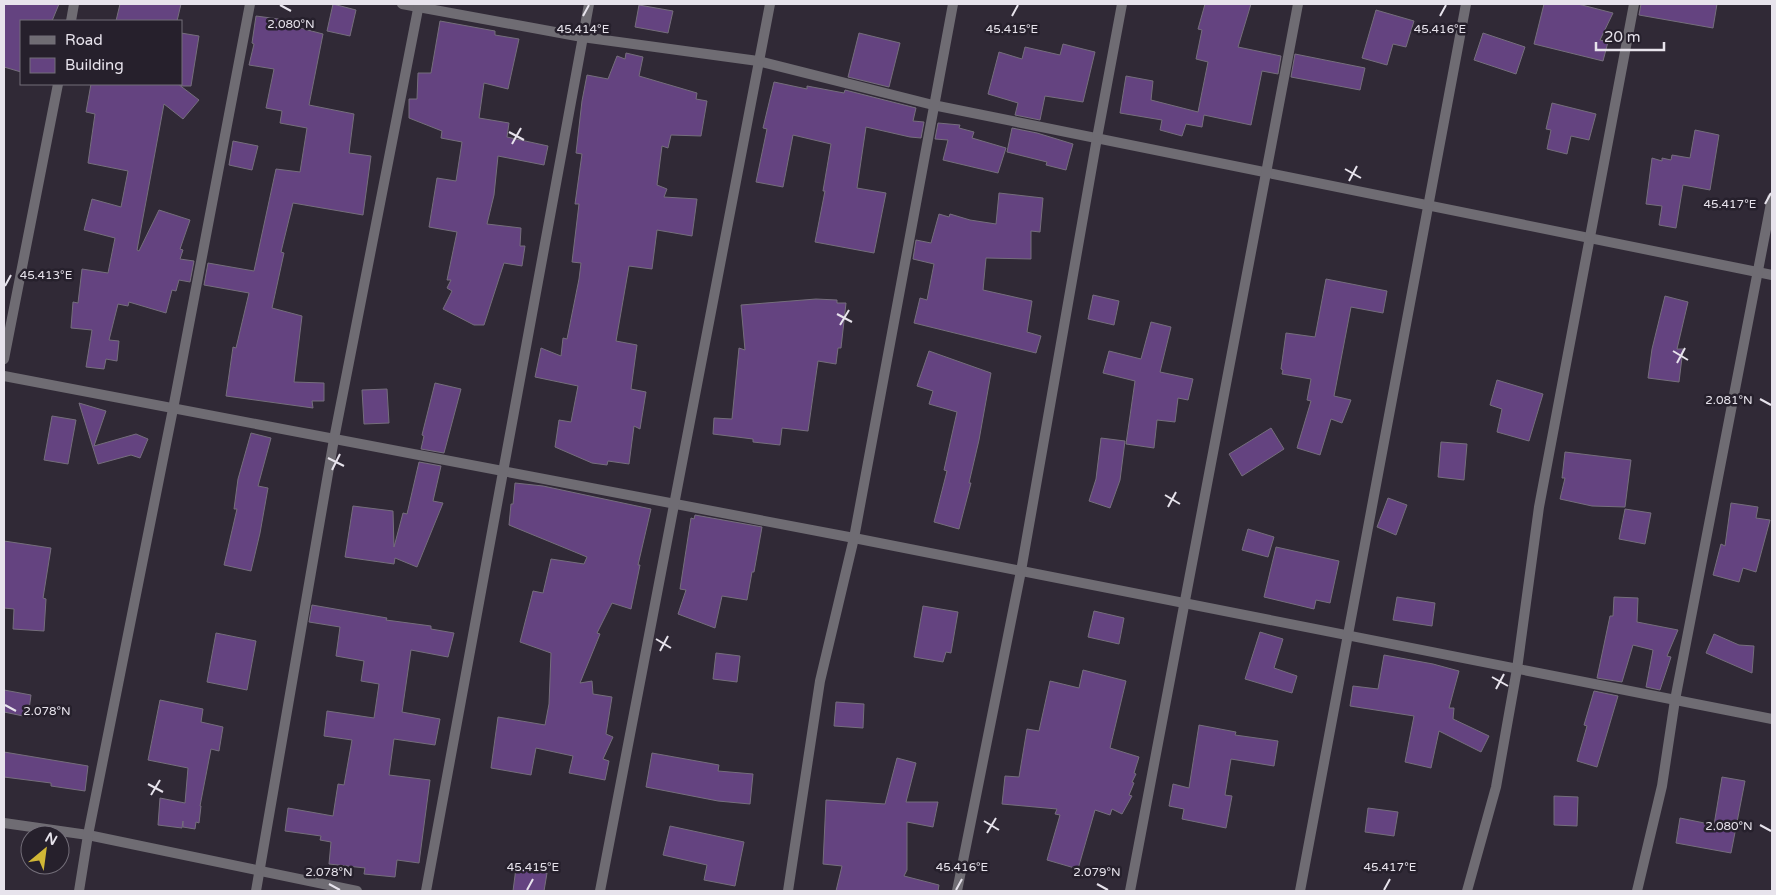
<svg xmlns="http://www.w3.org/2000/svg" width="1776" height="895" viewBox="0 0 1776 895" font-family="'Varela Round',sans-serif">
<style>
.building{fill:#644380;stroke:#756e7c}
.lines{fill:none;stroke-linecap:round;stroke-linejoin:round}
.minor{stroke:#6f6c73;stroke-width:10}
.ticks{fill:none;stroke:#e7e3ec;stroke-width:2}
.ticks-label{font-size:12px;text-anchor:middle;fill:#e7e3ec;stroke:#26202c;stroke-width:5;stroke-linejoin:round;paint-order:stroke}
</style>
<rect width="100%" height="100%" fill="#302936"/>
<!-- building -->
<g class="building">
<polygon points="4,4 59,4 52,21 21,21 21,72 4,67"/>
<polygon points="120,4 181,4 177,21 116,21"/>
<polygon points="333,4 356,10 350,36 327,31"/>
<polygon points="1205,4 1251,4 1238,47 1281,56 1278,74 1262,71 1251,125 1204,115 1202,127 1186,124 1182,136 1160,130 1162,120 1120,113 1126,76 1153,81 1151,100 1198,112 1208,62 1196,59 1202,30 1198,29"/>
<polygon points="1544,4 1578,4 1613,13 1600,40 1608,42 1603,61 1534,44"/>
<polygon points="1641,4 1717,4 1713,28 1639,15"/>
<polygon points="639,5 673,11 668,33 635,27"/>
<polygon points="1376,10 1414,21 1406,47 1393,44 1387,65 1362,58"/>
<polygon points="256,16 286,20 285,24 323,34 309,105 354,114 349,153 371,156 363,215 293,203 281,252 284,253 272,308 302,316 294,382 324,383 324,401 312,401 313,408 226,396 233,347 236,348 249,293 204,285 208,263 254,271 276,169 300,172 307,128 280,123 282,111 266,108 274,69 249,65 254,44 252,43"/>
<polygon points="440,21 495,31 495,35 519,39 508,89 484,83 479,118 509,123 507,137 548,146 544,165 498,156 494,195 487,224 521,228 520,246 525,246 522,266 504,263 484,325 474,325 443,309 452,291 447,288 451,280 447,280 457,232 429,227 437,178 456,181 462,142 441,138 442,131 409,118 409,99 417,99 418,73 431,73"/>
<polygon points="181,33 199,36 191,86 181,86"/>
<polygon points="859,33 900,43 889,87 848,77"/>
<polygon points="1483,33 1525,47 1516,74 1474,60"/>
<polygon points="1063,44 1095,52 1083,102 1045,96 1040,120 1015,115 1018,103 988,94 999,52 1022,59 1025,47 1060,55"/>
<polygon points="626,53 643,57 639,76 697,93 696,99 707,101 701,136 671,135 668,148 662,146 657,185 667,189 664,197 697,199 692,236 657,230 652,269 629,266 616,341 637,345 631,389 646,392 640,429 634,426 629,464 608,461 607,465 592,463 555,447 559,420 571,422 578,386 535,377 541,348 561,356 563,338 567,339 579,279 581,263 572,262 579,204 575,204 582,154 576,153 582,101 587,75 608,79 617,56 625,59"/>
<polygon points="1295,54 1365,68 1360,90 1291,77"/>
<polygon points="774,82 807,89 807,86 844,93 845,90 916,108 913,121 924,122 921,138 910,137 866,127 857,188 886,193 874,253 815,242 825,191 823,191 831,144 793,135 783,187 756,182 767,129 763,128"/>
<polygon points="91,84 178,84 199,100 183,119 164,104 137,250 139,251 159,210 190,220 180,249 183,250 180,259 194,261 190,282 179,280 176,291 172,290 166,313 129,302 128,306 118,304 109,340 119,341 117,361 106,359 104,369 86,367 92,330 71,328 73,302 78,303 82,269 108,273 115,238 84,230 92,199 121,207 128,171 88,163 95,114 86,112"/>
<polygon points="1552,103 1596,114 1589,140 1571,136 1567,154 1547,149 1551,130 1546,129"/>
<polygon points="938,123 960,125 959,128 974,132 972,138 1006,148 998,173 943,160 948,140 935,139"/>
<polygon points="1012,128 1037,133 1073,144 1066,170 1046,165 1047,162 1007,152"/>
<polygon points="1695,130 1719,135 1710,190 1683,185 1676,228 1659,225 1662,206 1646,204 1652,158 1662,161 1662,158 1671,160 1672,155 1690,158"/>
<polygon points="233,141 258,146 252,170 229,165"/>
<polygon points="999,193 1043,198 1040,232 1031,231 1031,259 986,258 983,290 1032,301 1027,332 1041,336 1036,353 914,323 920,298 927,300 934,264 913,259 916,240 931,243 939,214 949,217 950,214 970,220 996,224"/>
<polygon points="1326,279 1387,291 1383,313 1351,307 1334,396 1351,400 1342,423 1331,419 1320,455 1297,448 1311,401 1307,400 1311,379 1282,374 1283,370 1281,369 1286,333 1315,337"/>
<polygon points="1093,295 1119,301 1114,325 1088,319"/>
<polygon points="1665,296 1688,302 1677,349 1683,349 1679,382 1648,378 1652,349"/>
<polygon points="816,299 837,300 837,303 846,303 841,348 838,348 836,364 818,361 808,431 782,428 780,445 753,442 753,439 713,434 714,418 732,419 739,348 745,350 741,305"/>
<polygon points="1151,322 1171,327 1160,372 1193,379 1188,400 1178,398 1175,422 1157,420 1154,448 1126,444 1135,381 1103,373 1109,351 1141,359"/>
<polygon points="929,351 991,373 979,440 969,483 971,483 959,529 934,522 947,471 944,470 957,412 929,404 933,391 917,386"/>
<polygon points="1497,380 1543,394 1529,441 1497,432 1502,409 1490,405"/>
<polygon points="435,383 461,389 444,453 421,449 424,436 422,435"/>
<polygon points="387,389 389,423 364,424 362,390"/>
<polygon points="79,403 106,411 94,446 136,434 148,439 140,458 131,455 98,464"/>
<polygon points="52,416 76,420 68,464 44,460"/>
<polygon points="1271,428 1284,449 1242,476 1229,454"/>
<polygon points="251,433 271,438 258,486 268,488 260,533 251,571 224,565 237,509 234,509 238,479"/>
<polygon points="1101,438 1125,441 1120,480 1110,508 1089,501 1096,479"/>
<polygon points="1441,442 1467,444 1464,480 1438,477"/>
<polygon points="1565,452 1631,460 1625,507 1592,506 1560,499 1565,478 1562,478"/>
<polygon points="419,462 441,466 433,501 443,503 417,567 395,558 394,564 345,557 353,506 393,511 394,547 403,513 407,514"/>
<polygon points="515,483 543,486 651,509 638,565 640,565 631,609 612,603 597,633 600,634 580,683 592,681 593,694 612,697 606,734 613,737 603,759 609,761 605,780 569,773 573,756 536,748 531,775 491,768 498,717 545,725 549,704 551,653 520,642 533,591 543,593 551,559 584,564 587,557 509,525 511,504 513,504"/>
<polygon points="1388,498 1407,505 1396,535 1377,527"/>
<polygon points="1731,503 1758,507 1756,518 1770,520 1756,572 1743,568 1739,582 1713,575 1721,544 1725,546"/>
<polygon points="1625,509 1651,513 1645,544 1619,539"/>
<polygon points="695,515 762,527 754,572 752,572 747,600 722,596 715,628 678,614 686,590 680,589 691,518 694,519"/>
<polygon points="1248,529 1274,537 1268,557 1242,550"/>
<polygon points="4,541 51,548 43,598 46,599 44,631 13,629 14,609 4,608"/>
<polygon points="1276,547 1339,561 1330,603 1316,600 1314,609 1264,597"/>
<polygon points="1397,597 1435,603 1432,626 1393,620"/>
<polygon points="1614,597 1638,598 1637,622 1678,630 1667,656 1671,657 1660,690 1646,687 1653,650 1633,645 1622,682 1597,678 1610,616 1613,616"/>
<polygon points="312,605 387,618 386,620 431,626 431,629 454,633 448,657 411,650 402,712 440,719 435,745 394,739 389,775 430,780 419,863 397,860 395,877 364,874 365,868 329,864 331,842 320,840 321,836 285,831 288,808 333,816 338,784 344,785 352,740 324,736 327,711 374,718 379,684 361,681 364,661 336,656 340,627 309,622"/>
<polygon points="923,606 958,612 951,653 946,652 943,662 914,657"/>
<polygon points="1094,611 1124,618 1119,644 1088,637"/>
<polygon points="1260,632 1283,639 1274,668 1297,676 1292,693 1245,679"/>
<polygon points="216,633 256,641 247,690 207,682"/>
<polygon points="1714,634 1739,645 1754,646 1752,673 1706,653"/>
<polygon points="716,653 740,656 737,682 713,679"/>
<polygon points="1384,655 1433,664 1459,671 1449,708 1454,708 1453,719 1489,736 1481,752 1439,731 1431,768 1405,762 1414,716 1350,706 1353,686 1378,689"/>
<polygon points="1083,670 1126,681 1110,748 1139,757 1134,773 1136,774 1132,782 1134,783 1129,795 1132,796 1122,814 1112,809 1110,815 1095,810 1078,869 1047,860 1060,815 1055,814 1057,809 1002,804 1005,776 1019,777 1027,729 1039,731 1050,681 1079,688"/>
<polygon points="4,690 31,695 28,717 4,712"/>
<polygon points="1594,691 1618,696 1597,767 1577,761 1587,726 1584,725"/>
<polygon points="160,700 203,709 201,722 223,727 219,751 211,749 200,806 201,806 199,823 196,822 195,829 183,827 183,821 182,828 158,825 160,798 185,803 188,768 148,760"/>
<polygon points="836,702 864,704 863,728 834,726"/>
<polygon points="1199,725 1236,732 1235,735 1278,741 1274,766 1231,759 1225,795 1232,796 1226,828 1182,819 1184,809 1169,806 1173,784 1189,788"/>
<polygon points="4,752 88,766 85,791 51,786 51,783 4,777"/>
<polygon points="652,753 719,765 718,771 753,774 750,804 718,801 646,787"/>
<polygon points="897,758 916,763 906,802 938,802 933,827 907,822 907,870 904,876 939,885 938,891 836,891 842,866 823,864 826,800 885,804"/>
<polygon points="1722,777 1745,781 1731,853 1676,843 1680,818 1714,825"/>
<polygon points="1554,796 1578,797 1577,826 1554,825"/>
<polygon points="1368,808 1398,812 1394,836 1365,832"/>
<polygon points="670,826 744,842 735,886 704,880 707,865 663,855"/>
<polygon points="516,868 547,873 544,891 513,891"/>
</g>
<g class="lines">
<!-- minor -->
<g class="minor">
<polyline points="402,4 582,37 758,61 933,105 1772,275"/>
<polyline points="71,21 74,4"/>
<polyline points="4,359 58,84"/>
<polyline points="4,376 854,538 1772,719"/>
<polyline points="4,823 88,835 357,891"/>
<polyline points="79,891 88,835 173,409 250,4"/>
<polyline points="256,891 334,439 419,4"/>
<polyline points="426,891 589,4"/>
<polyline points="600,891 770,4"/>
<polyline points="788,891 820,681 854,538 953,4"/>
<polyline points="957,891 1021,571 1097,138 1122,4"/>
<polyline points="1130,891 1298,4"/>
<polyline points="1300,891 1466,4"/>
<polyline points="1467,891 1496,787 1517,669 1539,507 1634,4"/>
<polyline points="1637,891 1662,786 1675,700 1772,198"/>
</g>
</g>
<!-- ticks -->
<path class="ticks" d="M280,5L291,11M583,16L589,5M1012,16L1018,5M1440,16L1446,5M509,132L524,140M512,144L521,128M1345,169L1361,178M1349,181L1357,166M1765,204L1771,193M5,286L11,275M837,314L852,322M840,325L849,310M1673,351L1688,360M1677,363L1685,348M1760,399L1771,405M328,458L344,466M332,470L340,454M1165,495L1180,504M1168,507L1176,492M656,639L671,648M660,651L668,636M1492,677L1508,686M1496,689L1504,674M5,705L16,711M148,784L163,792M151,795L160,780M984,821L999,830M1760,825L1771,831M987,833L996,818M329,884L340,890M1097,884L1108,890M527,890L533,879M956,890L962,879M1384,890L1390,879"/>
<g class="ticks-label">
<text x="291" y="28">2.080°N</text>
<text x="583" y="33">45.414°E</text>
<text x="1012" y="33">45.415°E</text>
<text x="1440" y="33">45.416°E</text>
<text x="1730" y="208">45.417°E</text>
<text x="46" y="279">45.413°E</text>
<text x="1729" y="404">2.081°N</text>
<text x="47" y="715">2.078°N</text>
<text x="1729" y="830">2.080°N</text>
<text x="533" y="871">45.415°E</text>
<text x="962" y="871">45.416°E</text>
<text x="1390" y="871">45.417°E</text>
<text x="329" y="876">2.078°N</text>
<text x="1097" y="876">2.079°N</text>
</g>
<!-- border -->
<rect width="1776" height="895" fill="none" stroke="#e7e3ec" stroke-width="10"/>
<!-- legend -->
<rect x="20" y="20" width="162" height="65" fill="#26202c" stroke="#736e79"/>
<rect x="30" y="36" width="25" height="8" fill="#6f6c73" stroke="#736e79"/>
<text x="65" y="45" font-size="15" fill="#e7e3ec">Road</text>
<rect x="30" y="58" width="25" height="15" fill="#644380" stroke="#736e79"/>
<text x="65" y="70" font-size="15" fill="#e7e3ec">Building</text>
<!-- north arrow -->
<g transform="translate(45 850) rotate(29)"><circle r="24" fill="#26202c" stroke="#736e79"/>
<path d="M0-4L9 19L0 12L-9 19Z" fill="#d1b736"/>
<text y="-8" font-size="14" font-weight="bold" text-anchor="middle" fill="#e7e3ec">N</text>
</g>
<!-- scale -->
<path d="M1596 42v8h68v-8" fill="none" stroke="#e7e3ec" stroke-width="2.5"/>
<text x="1604" y="42" font-size="15" fill="#e7e3ec" stroke="#26202c" stroke-width="4" paint-order="stroke">20 m</text>
</svg>
